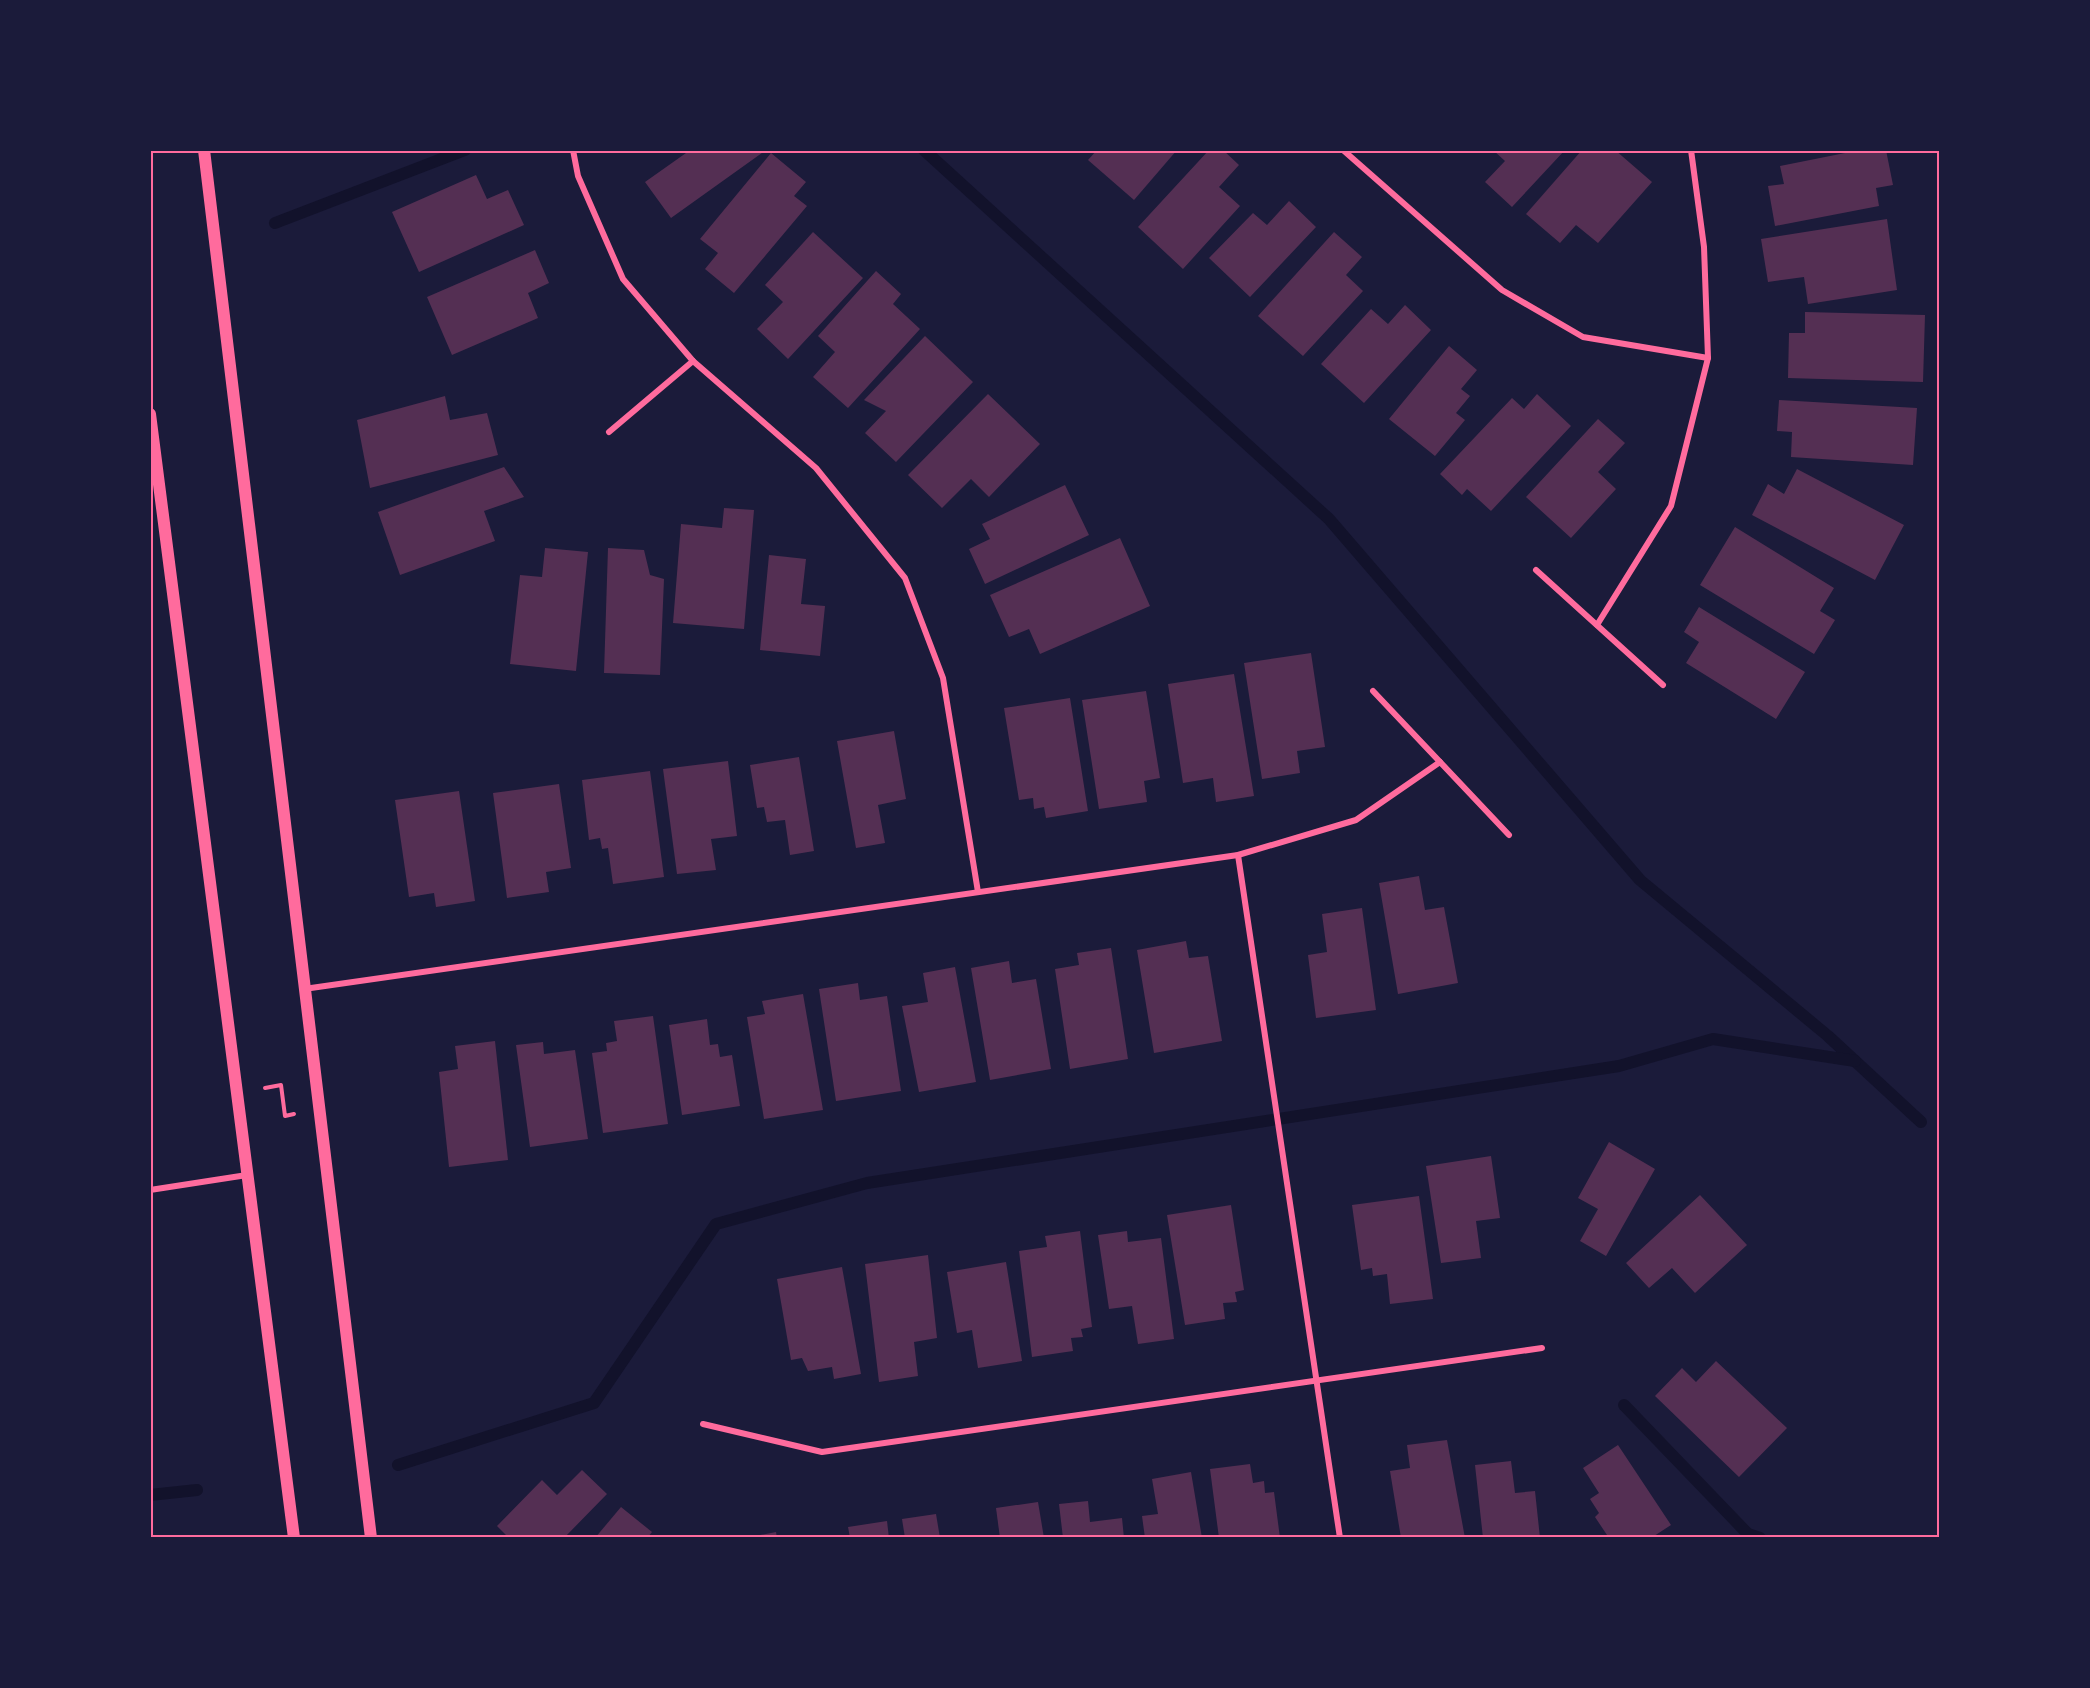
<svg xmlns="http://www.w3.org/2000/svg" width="2090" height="1688" viewBox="0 0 2090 1688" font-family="Mulish,sans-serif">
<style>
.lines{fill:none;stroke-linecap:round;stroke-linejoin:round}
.stream{stroke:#12122b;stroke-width:12}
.building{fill:#542f53}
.path{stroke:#ff6b9d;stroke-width:4}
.minor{stroke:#ff6b9d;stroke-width:6}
.secondary{stroke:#ff6b9d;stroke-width:12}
.neatline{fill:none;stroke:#ff6b9d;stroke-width:2}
</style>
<rect width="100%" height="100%" fill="#1b1b3a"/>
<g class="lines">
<!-- stream -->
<g class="stream">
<polyline points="924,150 1329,519 1640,880 1828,1036 1921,1122"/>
<polyline points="275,223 465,150"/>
<polyline points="1624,1405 1748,1534 1760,1538"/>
<polyline points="398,1465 594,1403 716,1224 867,1183 1619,1066 1713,1039 1855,1061"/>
<polyline points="150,1495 197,1490"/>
</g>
</g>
<!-- building -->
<g class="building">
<polygon points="683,150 766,150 671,218 645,182 686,153"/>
<polygon points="1097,150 1177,150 1134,200 1088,160"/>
<polygon points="1209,150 1223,150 1239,165 1219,187 1240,206 1183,269 1138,227"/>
<polygon points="1493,150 1565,150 1512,207 1485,182 1505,161"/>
<polygon points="1582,150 1615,150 1652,182 1598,243 1576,225 1560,243 1526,214"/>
<polygon points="1860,150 1886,150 1893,185 1876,188 1879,206 1775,226 1768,186 1784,184 1780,166"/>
<polygon points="771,153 806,182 794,196 807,206 734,293 705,269 718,253 700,239"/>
<polygon points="476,175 487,199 508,190 524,225 419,272 392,212"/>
<polygon points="1289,201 1316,227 1250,297 1209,258 1253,213 1267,225"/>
<polygon points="1887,219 1897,290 1808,304 1804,277 1768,282 1761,239"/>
<polygon points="813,232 863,278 788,359 757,329 783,302 765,285"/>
<polygon points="1334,232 1362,257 1346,275 1363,291 1303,356 1258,316"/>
<polygon points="535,250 549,283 528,293 538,318 452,355 427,297"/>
<polygon points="876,271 901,294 893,304 920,329 848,408 813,377 835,352 818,336"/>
<polygon points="1405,305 1431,330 1364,403 1321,364 1371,309 1388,324"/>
<polygon points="1805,312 1925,315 1923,382 1788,378 1789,333 1805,333"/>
<polygon points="925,336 973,382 896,462 865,433 886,411 864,400"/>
<polygon points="1449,346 1477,370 1461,389 1470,396 1456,413 1465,420 1435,456 1389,419"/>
<polygon points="988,394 1040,444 989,497 971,479 942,508 908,475"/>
<polygon points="1537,394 1571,426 1491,511 1467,489 1462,495 1440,474 1512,398 1524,409"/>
<polygon points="445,396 450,420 487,413 498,455 370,488 357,420"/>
<polygon points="1779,400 1917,408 1913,465 1791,457 1792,432 1777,431"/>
<polygon points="1598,419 1625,443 1598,472 1616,489 1571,538 1526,497"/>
<polygon points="504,467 524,497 484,511 495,541 400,575 378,512"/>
<polygon points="1797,469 1904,525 1875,580 1752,515 1768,484 1784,494"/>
<polygon points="1065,485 1089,535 985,584 969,549 990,539 982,524"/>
<polygon points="724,508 754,510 744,629 673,623 681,524 722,528"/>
<polygon points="1735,527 1834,588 1820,611 1835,620 1814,654 1700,585"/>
<polygon points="1120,538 1150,606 1040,654 1029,629 1009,637 990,595"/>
<polygon points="545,548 588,552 576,671 510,664 520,575 542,577"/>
<polygon points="608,548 644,550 650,575 664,579 660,675 604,673"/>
<polygon points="769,555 806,559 801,604 825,606 820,656 760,650"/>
<polygon points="1699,607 1805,672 1776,719 1686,663 1699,642 1684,632"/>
<polygon points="1311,653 1325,747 1297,751 1300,773 1262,779 1244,663"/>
<polygon points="1234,674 1254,796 1216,802 1213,778 1183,783 1168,684"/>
<polygon points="1146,691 1160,778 1144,781 1147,802 1099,809 1082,700"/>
<polygon points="1070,698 1088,811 1046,818 1044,807 1034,809 1033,798 1019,800 1004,708"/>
<polygon points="894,731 906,799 878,805 885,843 856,848 837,741"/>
<polygon points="799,757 814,851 790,855 785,820 767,822 764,807 757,808 750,765"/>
<polygon points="728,761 737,836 711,839 716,870 677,874 663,769"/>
<polygon points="650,771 664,877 613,884 608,848 602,849 600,838 589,840 582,780"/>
<polygon points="559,784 571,868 546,872 549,892 507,898 493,793"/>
<polygon points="459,791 475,901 436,907 434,893 409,897 395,800"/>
<polygon points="1419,876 1425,910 1444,907 1458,983 1398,994 1379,883"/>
<polygon points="1362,908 1376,1010 1316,1018 1308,955 1327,952 1322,914"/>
<polygon points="1186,941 1189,958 1208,956 1222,1041 1154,1053 1137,950"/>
<polygon points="1111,948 1128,1059 1070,1069 1055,969 1079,965 1077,953"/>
<polygon points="1009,961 1012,983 1036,979 1051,1069 990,1080 971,968"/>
<polygon points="955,967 976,1082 919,1092 902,1006 928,1002 923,973"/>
<polygon points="858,983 860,1000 887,996 901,1091 836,1101 819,989"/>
<polygon points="803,994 823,1110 764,1119 747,1017 765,1014 762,1001"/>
<polygon points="653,1016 668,1124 603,1133 592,1053 607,1051 606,1043 617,1041 614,1021"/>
<polygon points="707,1019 710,1045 718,1044 720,1057 732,1055 740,1106 682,1115 669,1025"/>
<polygon points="495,1041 508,1160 449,1167 439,1072 458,1069 455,1046"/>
<polygon points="543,1042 544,1054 575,1050 588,1139 530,1147 516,1045"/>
<polygon points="1609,1142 1655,1169 1606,1256 1580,1241 1598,1209 1578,1198"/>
<polygon points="1491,1156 1500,1218 1476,1221 1481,1258 1441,1263 1426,1166"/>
<polygon points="1700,1195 1747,1245 1695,1293 1672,1268 1649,1288 1626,1263"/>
<polygon points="1419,1196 1433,1299 1390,1304 1387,1274 1373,1276 1372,1268 1361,1270 1352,1205"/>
<polygon points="1231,1205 1244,1290 1235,1292 1237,1302 1223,1303 1225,1319 1185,1325 1167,1215"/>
<polygon points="1080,1231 1092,1327 1081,1329 1083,1337 1071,1338 1073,1351 1032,1357 1019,1251 1047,1247 1045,1236"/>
<polygon points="1127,1231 1128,1242 1161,1238 1174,1339 1138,1344 1132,1306 1109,1309 1098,1235"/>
<polygon points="928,1255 937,1338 914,1342 918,1376 879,1382 865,1264"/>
<polygon points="1006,1262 1022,1361 978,1368 972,1330 957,1333 947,1272"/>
<polygon points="842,1267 861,1374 834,1379 832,1367 808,1371 802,1358 791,1360 777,1279"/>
<polygon points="1716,1361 1787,1428 1739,1477 1655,1396 1682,1368 1696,1382"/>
<polygon points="1447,1440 1465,1538 1401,1538 1390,1471 1410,1468 1407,1445"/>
<polygon points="1618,1445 1671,1525 1651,1538 1609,1538 1595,1517 1599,1513 1590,1499 1599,1493 1583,1468"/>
<polygon points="1511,1461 1515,1493 1535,1491 1540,1538 1483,1538 1475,1465"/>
<polygon points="1250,1464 1253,1483 1264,1481 1265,1493 1274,1492 1280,1538 1219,1538 1210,1469"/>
<polygon points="582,1470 607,1494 564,1538 509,1538 497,1526 542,1480 557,1495"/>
<polygon points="1191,1472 1202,1538 1145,1538 1142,1516 1158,1514 1152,1479"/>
<polygon points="1088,1501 1090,1522 1122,1518 1124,1538 1063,1538 1059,1504"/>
<polygon points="1038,1502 1044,1538 1000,1538 996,1508"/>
<polygon points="621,1507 652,1532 647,1538 595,1538"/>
<polygon points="936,1514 940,1538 905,1538 902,1519"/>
<polygon points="887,1521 889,1538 850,1538 848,1527"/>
<polygon points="776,1532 777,1538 750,1538 750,1537"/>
</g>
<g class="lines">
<!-- path -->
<polyline class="path" points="265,1088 281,1085 285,1116 294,1114"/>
<!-- minor -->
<g class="minor">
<polyline points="573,150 578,176 623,279 693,361 816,468 905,578 943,678 978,892"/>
<polyline points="1343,150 1502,290 1583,337 1708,358"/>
<polyline points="609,432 693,361"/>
<polyline points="1536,570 1663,685"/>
<polyline points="1597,625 1671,506 1708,358 1704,247 1691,150"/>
<polyline points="1373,691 1509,835"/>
<polyline points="1238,855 1340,1538"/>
<polyline points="304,989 1238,855 1356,820 1440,762"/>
<polyline points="150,1190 247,1175"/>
<polyline points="703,1424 822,1452 1542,1348"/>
</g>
<!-- secondary -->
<g class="secondary">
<polyline points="204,150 371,1538"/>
<polyline points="150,414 294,1538"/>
</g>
</g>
<!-- border -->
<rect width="2090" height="1688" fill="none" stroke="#1b1b3a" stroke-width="303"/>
<rect x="152" y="152" width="1786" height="1384" class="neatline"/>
</svg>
